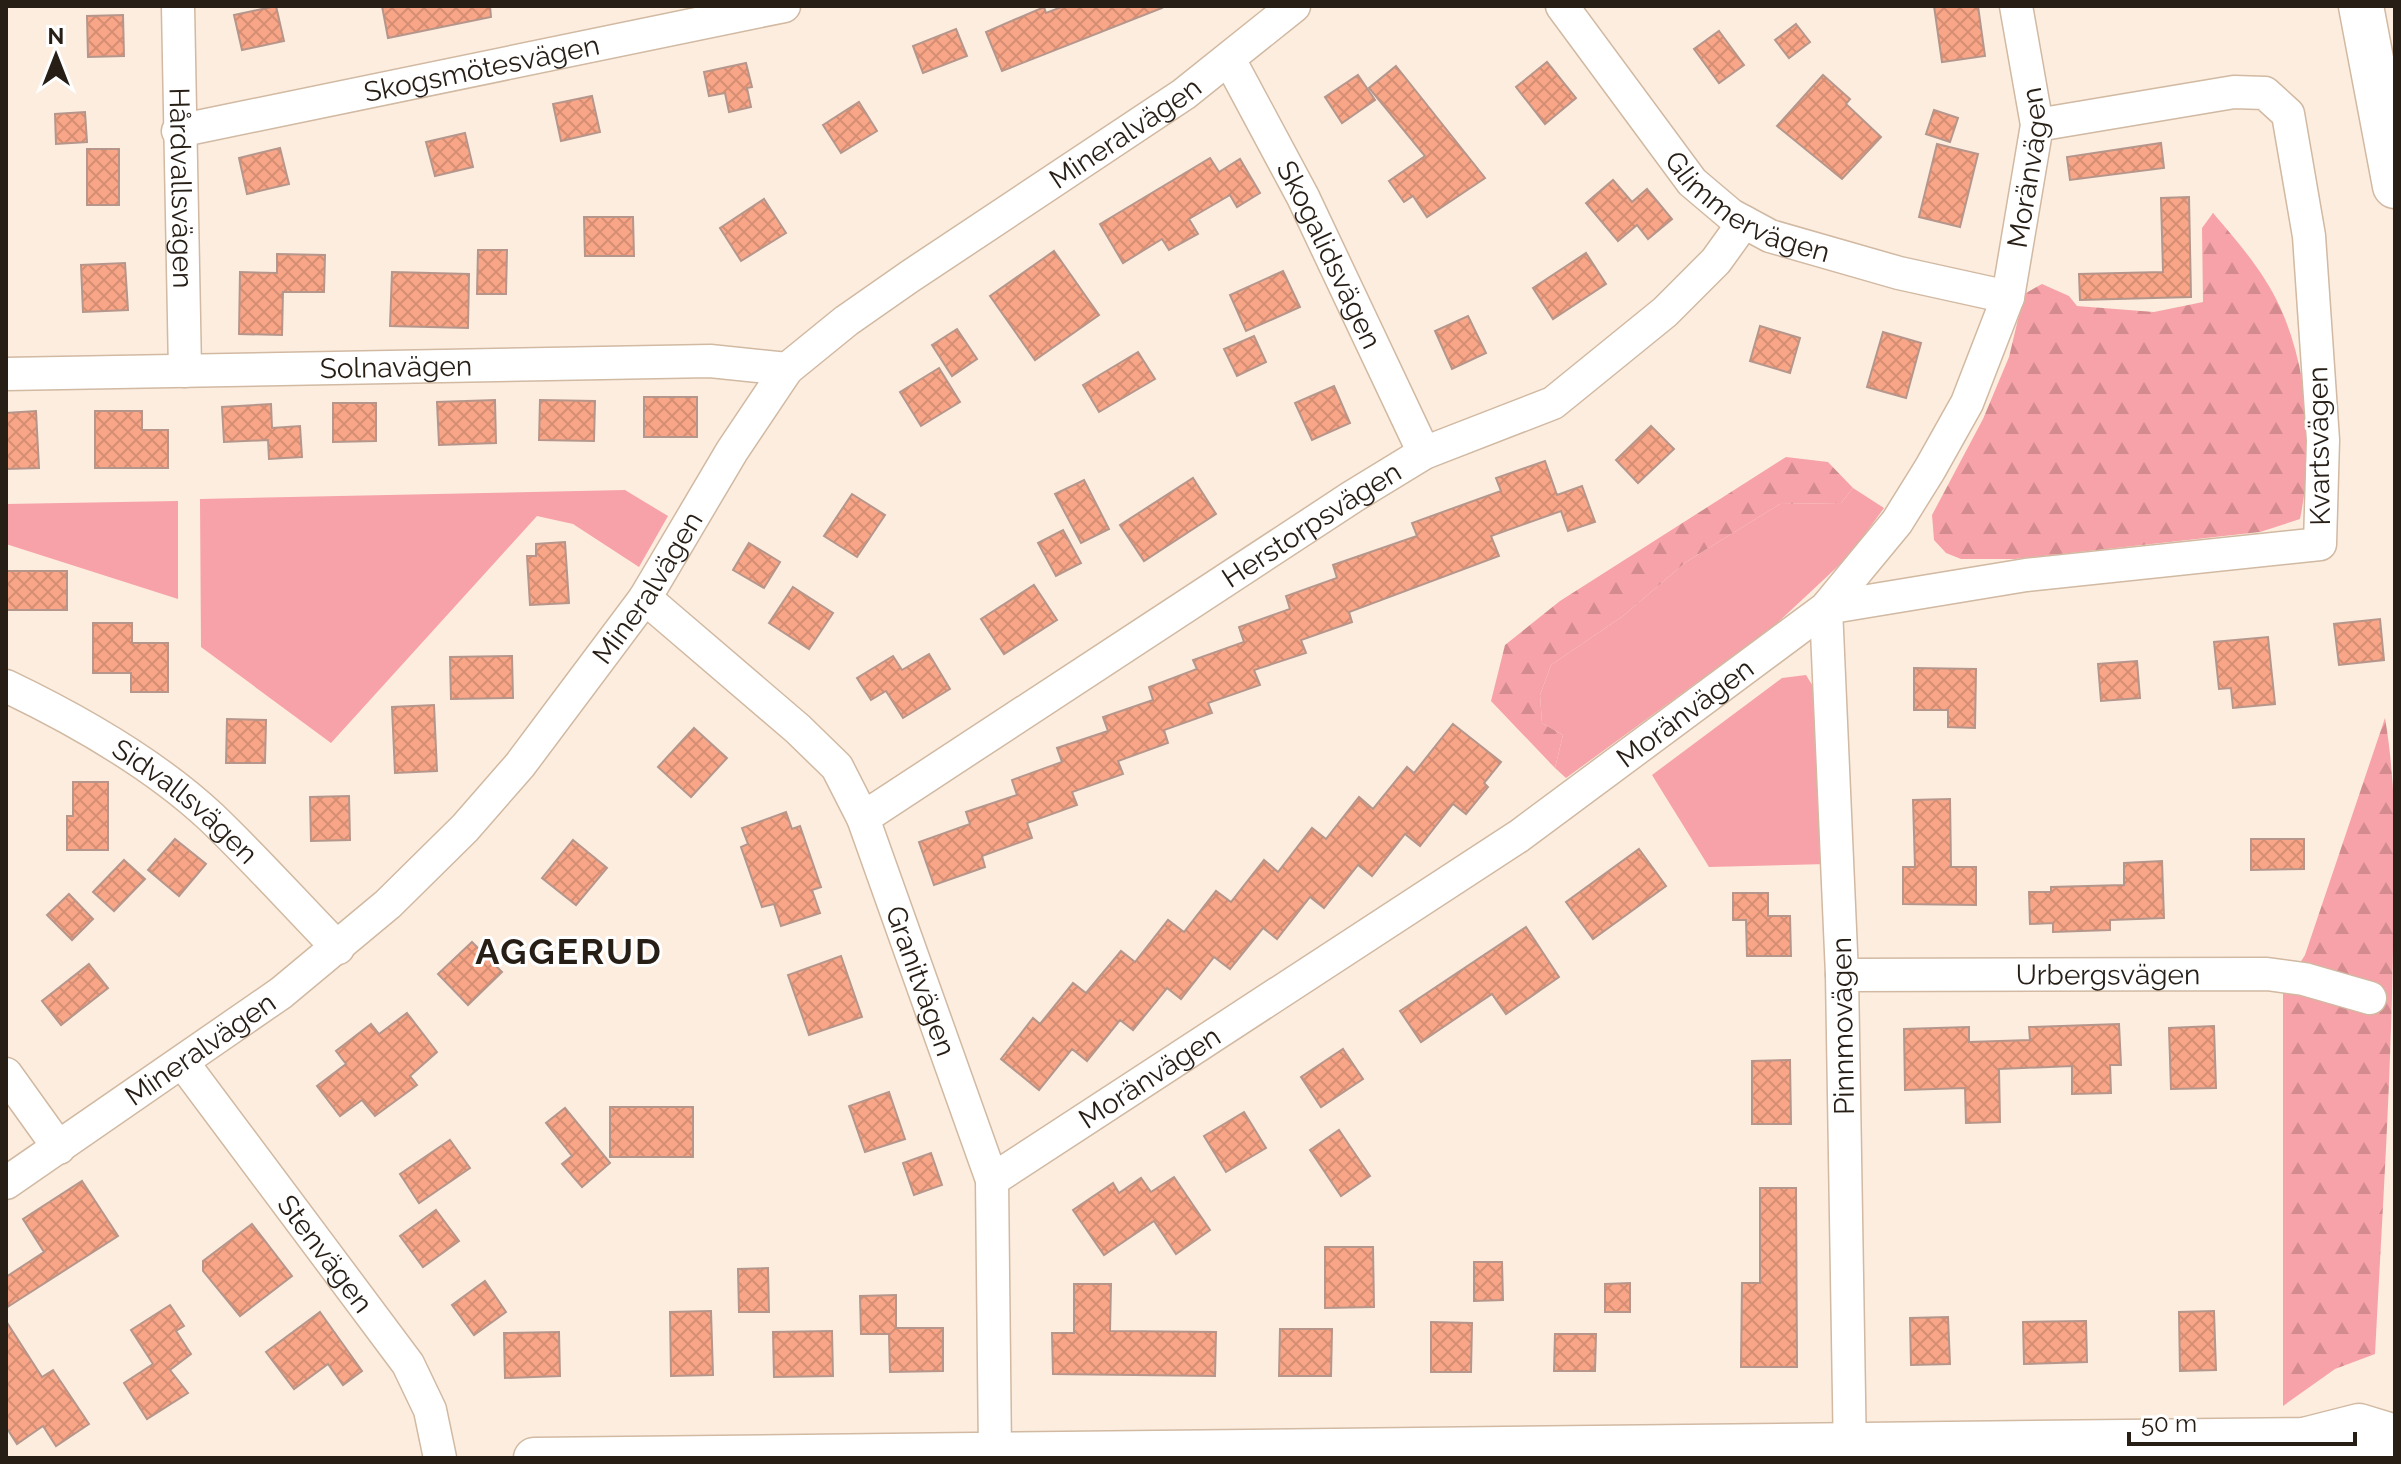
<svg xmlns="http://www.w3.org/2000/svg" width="2401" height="1464" viewBox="0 0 2401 1464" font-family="Raleway,sans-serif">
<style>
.green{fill:#f7a2a8}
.forest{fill:url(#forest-firs)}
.building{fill:url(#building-cross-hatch);stroke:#b6968b;stroke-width:2}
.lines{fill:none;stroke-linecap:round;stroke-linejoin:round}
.minor-casing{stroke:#d1b9a2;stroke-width:35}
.tertiary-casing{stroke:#d1b9a2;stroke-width:43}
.secondary-casing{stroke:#d1b9a2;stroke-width:47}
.minor{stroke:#fff;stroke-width:32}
.tertiary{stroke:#fff;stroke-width:40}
.secondary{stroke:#fff;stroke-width:44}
.labels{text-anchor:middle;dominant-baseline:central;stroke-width:6;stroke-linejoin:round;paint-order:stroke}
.street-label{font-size:28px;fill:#271e16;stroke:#fff}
.district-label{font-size:36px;font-weight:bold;letter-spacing:2px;fill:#271e16;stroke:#fff}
</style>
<defs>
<pattern id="forest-firs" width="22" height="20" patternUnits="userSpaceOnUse" patternTransform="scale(2)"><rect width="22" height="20" fill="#f7a2a8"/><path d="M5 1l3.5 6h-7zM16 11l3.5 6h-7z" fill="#d48b90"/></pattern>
<pattern id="building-cross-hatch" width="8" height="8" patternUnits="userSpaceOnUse" patternTransform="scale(2)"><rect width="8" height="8" fill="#f9a587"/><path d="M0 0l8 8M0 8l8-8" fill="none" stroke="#d58e74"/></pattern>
</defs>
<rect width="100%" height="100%" fill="#fceddf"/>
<!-- green -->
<g class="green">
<polygon points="1853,488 1884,508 1849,556 1773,627 1566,778 1555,768 1563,735 1542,723 1540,695 1551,665 1623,616 1686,562 1780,504 1841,503"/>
<polygon points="625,490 668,516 639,567 573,524 537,516 331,743 201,647 200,499"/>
<polygon points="178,501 178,599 6,544 6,504"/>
<polygon points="1806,675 1814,688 1827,864 1709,867 1652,775 1782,678"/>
</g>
<!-- forest -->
<g class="forest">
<path d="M2213,213C2238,242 2264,272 2280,307C2309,371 2314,452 2300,519L2260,532L2015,559H1961L1946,553L1934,540L1932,515L1983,419L2009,357L2024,294L2042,284L2069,296L2077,306L2154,312L2203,302L2202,228Z"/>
<polygon points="1786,457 1828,462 1853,488 1841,503 1780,504 1686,562 1623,616 1551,665 1540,695 1542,723 1563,735 1555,768 1491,701 1505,645 1560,601"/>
<path d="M2385,718C2398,795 2395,870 2393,948C2391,1083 2382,1219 2375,1354L2335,1369L2283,1406V990L2305,955Z"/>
</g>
<!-- building -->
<g class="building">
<polygon points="276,6 284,41 242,50 234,15"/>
<polygon points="382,6 490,6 491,17 388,38"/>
<polygon points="1064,6 1161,6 1162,8 1002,71 986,32 1044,7 1046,13"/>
<polygon points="1934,6 1978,6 1985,56 1942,62"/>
<polygon points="123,15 124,56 88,57 87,16"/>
<polygon points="1796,24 1810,42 1789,58 1775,40"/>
<polygon points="956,29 967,56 923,73 913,46"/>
<polygon points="1719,31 1744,65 1719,83 1694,49"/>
<polygon points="1547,62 1576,98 1545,124 1516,87"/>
<polygon points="746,63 752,87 747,88 751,107 729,112 725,93 709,96 704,72"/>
<polygon points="1396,66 1485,178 1427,217 1413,196 1404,202 1389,181 1425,156 1369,88"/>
<polygon points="1358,75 1375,100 1342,123 1325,97"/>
<polygon points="1823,75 1850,99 1846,104 1881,137 1842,179 1777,126"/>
<polygon points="592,96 600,132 561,141 553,104"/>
<polygon points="859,102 877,131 841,153 823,125"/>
<polygon points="1934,110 1958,118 1950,142 1926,134"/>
<polygon points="85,112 87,142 56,144 55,114"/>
<polygon points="465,133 473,167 435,176 426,142"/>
<polygon points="2161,143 2164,168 2070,180 2067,157"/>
<polygon points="1937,144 1978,154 1960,227 1919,217"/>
<polygon points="280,148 289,184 247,194 239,158"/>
<rect x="87" y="149" width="32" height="56"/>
<polygon points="1210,158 1219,172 1240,159 1260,193 1237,207 1230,195 1189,219 1198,234 1169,250 1162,239 1123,263 1100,224"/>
<polygon points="1613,180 1632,202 1647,189 1672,219 1648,239 1637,225 1618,241 1586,203"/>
<polygon points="2189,197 2191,297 2080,300 2079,274 2163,272 2161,198"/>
<polygon points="764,199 786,233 741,261 720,228"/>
<polygon points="584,217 633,217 634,256 585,256"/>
<polygon points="478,250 507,250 506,294 477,294"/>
<polygon points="1054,251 1099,315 1035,360 990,296"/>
<polygon points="1586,253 1606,284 1553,319 1533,288"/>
<polygon points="277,254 325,255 324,292 283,292 282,335 239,334 240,272 277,273"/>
<polygon points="125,263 128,310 83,312 81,265"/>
<polygon points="1283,271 1300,307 1246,331 1230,295"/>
<polygon points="392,272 469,274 468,328 390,326"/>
<polygon points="1468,316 1486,353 1452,369 1435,331"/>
<polygon points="1760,326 1800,338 1790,373 1750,361"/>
<polygon points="957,329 977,359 952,376 932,345"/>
<polygon points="1883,332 1921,343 1906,398 1867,387"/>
<polygon points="1254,336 1266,362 1237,376 1224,349"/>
<polygon points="1138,352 1155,379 1099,412 1083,385"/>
<polygon points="939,368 960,402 921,426 900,392"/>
<polygon points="1334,386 1350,423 1312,440 1295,403"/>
<rect x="644" y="397" width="53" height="40"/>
<polygon points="495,400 496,443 439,445 437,402"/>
<polygon points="540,400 595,401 594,441 539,440"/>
<polygon points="333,403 376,403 376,441 333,442"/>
<polygon points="271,404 272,428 300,426 302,457 269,459 268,440 224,442 222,407"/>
<polygon points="36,411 39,468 6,469 6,413"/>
<polygon points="95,411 142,411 142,430 168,430 168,468 95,468"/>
<polygon points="1651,426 1674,449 1638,483 1616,460"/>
<polygon points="1545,461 1557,495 1582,486 1595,522 1568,531 1561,511 1491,536 1499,556 1349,612 1352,622 1301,640 1306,653 1254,670 1260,685 1208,703 1212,713 1164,730 1168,743 1118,761 1123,774 1072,792 1077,805 1027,823 1032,838 982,856 985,867 934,885 919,842 970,824 966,812 1017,795 1012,780 1062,762 1057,748 1108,731 1103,717 1153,700 1149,687 1197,669 1193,660 1244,642 1239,627 1290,609 1286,596 1337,578 1333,565 1417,536 1412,523 1501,491 1496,478"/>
<polygon points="1193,478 1216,514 1144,561 1120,525"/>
<polygon points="1084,480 1109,529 1081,543 1055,494"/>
<polygon points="852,494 885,515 857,557 824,536"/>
<polygon points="1063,530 1081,563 1056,576 1038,543"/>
<polygon points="565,542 569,603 530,605 527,556 536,556 536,544"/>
<polygon points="749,543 780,562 764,588 733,570"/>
<rect x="6" y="571" width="61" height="39"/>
<polygon points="1034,585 1057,620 1004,654 981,619"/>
<polygon points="793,587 833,613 809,649 769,623"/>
<polygon points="2380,619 2384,660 2339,665 2334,624"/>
<polygon points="93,623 132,623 132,643 168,643 168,692 131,692 131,673 93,673"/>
<polygon points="2268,637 2275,704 2233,708 2231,688 2219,689 2214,642"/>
<polygon points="929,654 950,689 903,718 886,691 871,700 857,678 893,656 902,670"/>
<polygon points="512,656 513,698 451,699 450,657"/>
<polygon points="2137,661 2140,698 2101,701 2098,664"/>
<polygon points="1914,668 1976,669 1975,728 1948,727 1948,710 1914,710"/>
<polygon points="434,705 437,771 395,773 392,707"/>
<polygon points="227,719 266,720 265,763 226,763"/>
<polygon points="1453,724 1501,762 1484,783 1488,787 1466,814 1453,804 1420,846 1405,834 1372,876 1358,865 1324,908 1310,897 1277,939 1263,928 1230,969 1214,957 1181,999 1167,988 1133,1030 1120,1020 1087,1061 1072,1049 1039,1090 1001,1059 1033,1018 1040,1024 1073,983 1086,993 1121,951 1135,962 1168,920 1184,932 1216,891 1231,902 1264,860 1278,872 1312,828 1326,839 1359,797 1373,809 1407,767 1414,773"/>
<polygon points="694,728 727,758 691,797 658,767"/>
<polygon points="73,782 108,782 108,850 67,850 67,816 73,816"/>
<polygon points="349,796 350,840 311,841 310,797"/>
<polygon points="1950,799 1951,867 1976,867 1976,905 1903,904 1903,867 1915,867 1913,800"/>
<polygon points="786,812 792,829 800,826 821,887 812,890 820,913 781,926 774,904 762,907 741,847 748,844 742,828"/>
<polygon points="175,839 206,864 179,896 148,870"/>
<polygon points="2251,839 2304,839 2304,869 2251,870"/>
<polygon points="573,840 607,868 576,905 542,878"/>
<polygon points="1639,849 1666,886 1593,939 1566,902"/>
<polygon points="124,860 145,879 114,911 93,892"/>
<polygon points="2162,861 2164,918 2110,920 2110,930 2053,932 2053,923 2030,924 2029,892 2051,892 2051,887 2124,885 2124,863"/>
<polygon points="1733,893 1768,893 1768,916 1790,916 1791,956 1747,956 1746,920 1733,920"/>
<polygon points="69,894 93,919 72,940 47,915"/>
<polygon points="1526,927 1559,977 1506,1014 1492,994 1421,1042 1400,1011"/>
<polygon points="472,942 502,972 468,1005 438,974"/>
<polygon points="841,956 862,1017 809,1035 788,975"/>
<polygon points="89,964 108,988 61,1025 42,1001"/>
<polygon points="407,1013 437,1052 410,1076 417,1085 375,1116 362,1100 340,1116 317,1086 346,1064 336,1051 371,1024 379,1034"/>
<polygon points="2119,1024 2121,1065 2110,1065 2111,1093 2072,1094 2072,1066 1999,1069 2000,1122 1966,1123 1965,1088 1905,1090 1904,1029 1969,1027 1969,1042 2030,1040 2029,1027"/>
<polygon points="2214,1026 2216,1088 2171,1089 2169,1028"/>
<polygon points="1343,1049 1363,1079 1321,1107 1301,1077"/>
<polygon points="1790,1060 1791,1124 1752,1124 1752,1061"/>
<polygon points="889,1092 905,1139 865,1152 849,1106"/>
<rect x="610" y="1107" width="83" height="50"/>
<polygon points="565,1108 610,1163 582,1187 562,1164 572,1156 546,1123"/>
<polygon points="1244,1112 1266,1148 1226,1172 1204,1136"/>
<polygon points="1339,1130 1370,1176 1341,1196 1310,1150"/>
<polygon points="450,1140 470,1168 419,1203 400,1174"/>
<polygon points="931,1153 942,1185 914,1195 903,1163"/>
<polygon points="1174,1177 1210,1230 1176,1254 1154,1221 1104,1255 1073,1210 1113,1183 1119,1193 1141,1178 1151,1192"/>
<polygon points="82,1181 118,1236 6,1308 6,1277 44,1252 23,1219"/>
<polygon points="1760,1188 1796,1188 1797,1367 1741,1367 1742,1283 1760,1283"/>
<polygon points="436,1210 459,1241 423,1267 400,1236"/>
<polygon points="252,1224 292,1276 240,1316 203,1271 203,1261"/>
<polygon points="1325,1247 1373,1247 1374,1307 1325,1308"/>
<polygon points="1474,1262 1502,1262 1503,1300 1474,1301"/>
<polygon points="768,1268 769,1312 739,1312 738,1269"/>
<polygon points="485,1281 506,1312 474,1335 452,1305"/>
<polygon points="1630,1283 1630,1312 1605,1312 1605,1284"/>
<polygon points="1074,1284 1111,1284 1110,1331 1216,1332 1215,1376 1053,1374 1052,1333 1074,1333"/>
<polygon points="896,1295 896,1328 943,1328 943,1371 890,1372 889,1334 861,1334 860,1296"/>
<polygon points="170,1305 184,1326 176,1331 191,1354 170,1370 188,1393 147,1419 124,1383 153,1364 131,1330"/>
<polygon points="711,1311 713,1375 671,1376 670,1312"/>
<polygon points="2214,1311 2216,1370 2180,1371 2179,1312"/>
<polygon points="320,1312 362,1371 343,1385 328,1364 294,1389 266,1352"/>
<polygon points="1948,1317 1950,1364 1911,1365 1910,1318"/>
<polygon points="6,1321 42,1377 53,1370 89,1424 56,1446 43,1426 17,1444 6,1427"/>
<polygon points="2086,1321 2087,1362 2024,1364 2023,1322"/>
<polygon points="1431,1322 1472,1323 1471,1372 1431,1372"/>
<polygon points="1280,1329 1332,1329 1331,1376 1279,1376"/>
<polygon points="832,1331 833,1376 774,1377 773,1332"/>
<polygon points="559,1332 560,1376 505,1378 504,1333"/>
<polygon points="1555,1334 1596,1334 1595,1371 1554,1371"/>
</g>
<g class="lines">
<defs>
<g id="minor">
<path id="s1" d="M178,6L185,371"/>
<path id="s2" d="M1562,6L1692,182L1731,215L1770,236L1899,273L2008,297"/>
<path id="s3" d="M1229,59L1303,197L1424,453"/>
<path id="s4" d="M178,131L784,6"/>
<path id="s5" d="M6,374L710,361L787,369"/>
<path id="s6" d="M645,598L798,729L837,767L863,818L992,1180L995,1454"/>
<path id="s7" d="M6,686C75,719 154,764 211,817C255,859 296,905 338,948"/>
<path id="s8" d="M863,818L1352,497L1424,453L1553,403L1665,312L1716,261L1744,222"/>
<path id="s9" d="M1842,975L2267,974L2304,979L2370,998"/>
<path id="s10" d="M183,1063L408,1364L430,1410L440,1458"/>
<polyline points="6,1074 59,1148"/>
<path id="s11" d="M992,1180L1519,836L1826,608L1897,522L1930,469L1967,403L2008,297L2037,125L2016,6"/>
<path id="s12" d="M6,1183L281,993L388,904L465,828L520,765L645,598L732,451L787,369L846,321L909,277L1184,94L1294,6"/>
<polyline points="1850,1458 1842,975 1826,608 2026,575 2320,544 2323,440 2309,236 2288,114 2265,93 2234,92 2037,125"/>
</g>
<g id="tertiary">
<polyline points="2304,1438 2357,1458 2395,1439"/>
<polyline points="534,1458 2304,1438 2359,1424 2395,1435"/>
</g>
<polyline id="secondary" points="2361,6 2395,186"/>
</defs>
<!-- minor casing -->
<use href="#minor" class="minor-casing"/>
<!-- tertiary casing -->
<use href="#tertiary" class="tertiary-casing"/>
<!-- secondary casing -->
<use href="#secondary" class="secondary-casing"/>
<!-- minor -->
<use href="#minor" class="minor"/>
<!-- tertiary -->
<use href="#tertiary" class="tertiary"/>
<!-- secondary -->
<use href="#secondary" class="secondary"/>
</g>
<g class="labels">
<!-- street labels -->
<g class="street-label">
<text stroke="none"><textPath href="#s4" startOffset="310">Skogsmötesvägen</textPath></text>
<text stroke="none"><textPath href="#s12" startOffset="1556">Mineralvägen</textPath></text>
<text stroke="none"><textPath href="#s11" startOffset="1506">Moränvägen</textPath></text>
<text stroke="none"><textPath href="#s1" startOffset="182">Hårdvallsvägen</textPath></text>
<text stroke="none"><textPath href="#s2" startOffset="280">Glimmervägen</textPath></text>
<text stroke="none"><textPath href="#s3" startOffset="220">Skogalidsvägen</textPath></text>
<text stroke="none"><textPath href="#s5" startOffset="390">Solnavägen</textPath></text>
<text transform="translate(2319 446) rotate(-91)">Kvartsvägen</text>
<text stroke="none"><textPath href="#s8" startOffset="536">Herstorpsvägen</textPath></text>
<text stroke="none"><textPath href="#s12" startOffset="884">Mineralvägen</textPath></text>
<text stroke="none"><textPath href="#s11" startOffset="836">Moränvägen</textPath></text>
<text stroke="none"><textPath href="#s7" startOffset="214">Sidvallsvägen</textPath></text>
<text stroke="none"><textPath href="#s9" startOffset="266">Urbergsvägen</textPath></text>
<text stroke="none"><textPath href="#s6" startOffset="486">Granitvägen</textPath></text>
<text transform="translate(1843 1026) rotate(-91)">Pinnmovägen</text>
<text stroke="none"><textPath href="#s12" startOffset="236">Mineralvägen</textPath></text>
<text stroke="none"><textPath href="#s11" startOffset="188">Moränvägen</textPath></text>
<text stroke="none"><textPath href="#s10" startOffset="238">Stenvägen</textPath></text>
</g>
<!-- district labels -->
<g class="district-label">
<text x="569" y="951">AGGERUD</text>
</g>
</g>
<!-- border -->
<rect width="2401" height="1464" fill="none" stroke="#271e16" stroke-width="16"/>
<!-- north arrow -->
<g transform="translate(56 56)" stroke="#ffffff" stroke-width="6" paint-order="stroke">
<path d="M0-6L14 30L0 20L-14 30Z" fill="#271e16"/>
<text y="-12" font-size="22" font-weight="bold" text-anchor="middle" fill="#271e16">N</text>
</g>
<!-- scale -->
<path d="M2129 1432v12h226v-12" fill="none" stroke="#271e16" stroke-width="4"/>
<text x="2141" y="1432" font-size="24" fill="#271e16" stroke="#ffffff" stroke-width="6" paint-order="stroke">50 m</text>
</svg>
